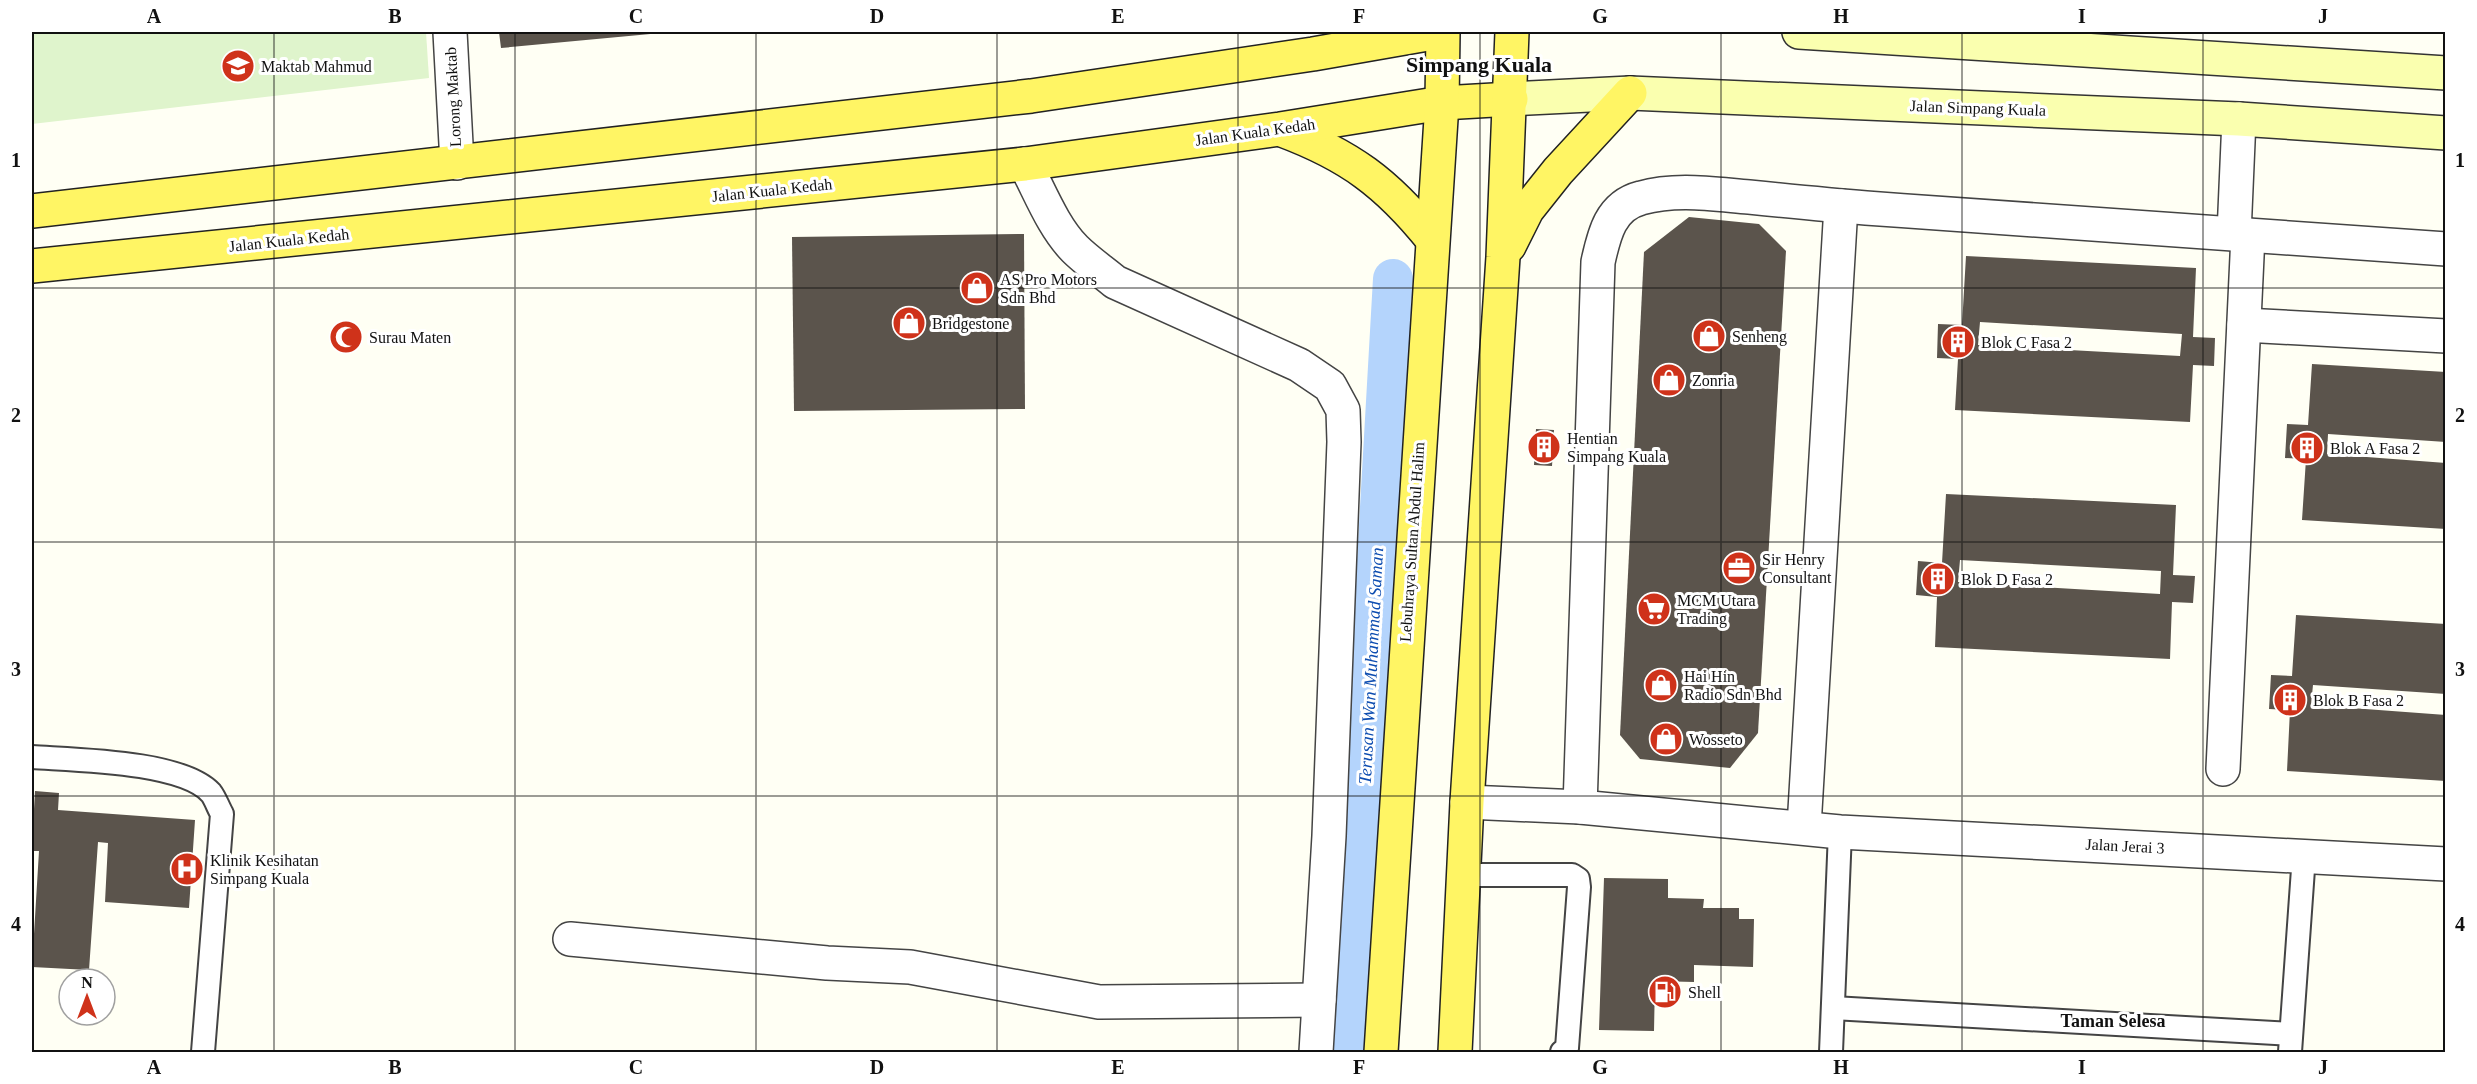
<svg xmlns="http://www.w3.org/2000/svg" width="2477" height="1084" viewBox="0 0 2477 1084" font-family="'Times New Roman',serif">
<style>
.pitch{fill:#dff4cc}
.lines{fill:none;stroke-linecap:round;stroke-linejoin:round}
.canal{stroke:#b4d4fc;stroke-width:40}
.building{fill:#5b544c;fill-rule:evenodd}
.service-casing{stroke:#444;stroke-width:26}
.minor-casing{stroke:#444;stroke-width:36}
.secondary-casing{stroke:#333;stroke-width:36}
.primary-casing{stroke:#222;stroke-width:36}
.service{stroke:#fff;stroke-width:22}
.minor{stroke:#fff;stroke-width:33}
.secondary{stroke:#faffaf;stroke-width:33}
.primary{stroke:#fff564;stroke-width:33}
.grid{fill:none;stroke:#111;stroke-width:1.5;stroke-opacity:0.55}
.labels{text-anchor:middle;dominant-baseline:central;stroke-width:6;stroke-linejoin:round;paint-order:stroke}
.poi-label{font-size:16px;fill:#111;stroke:#fff;text-anchor:start}
.street-label{font-size:16px;fill:#111;stroke:#fff}
.water-label{font-size:18px;font-style:italic;fill:#0c4cb0;stroke:#fff}
.neighbourhood-label{font-size:18px;font-weight:bold;fill:#111;stroke:#fff}
.district-label{font-size:22px;font-weight:bold;fill:#111;stroke:#fff}
.neatline{fill:none;stroke:#111;stroke-width:2}
.grid-label{font-size:20px;text-anchor:middle;font-weight:bold;fill:#111}
</style>
<rect width="100%" height="100%" fill="#fffff4"/>
<!-- pitch -->
<polygon class="pitch" points="32,32 426,32 429,78 32,124"/>
<g class="lines">
<!-- canal -->
<polyline class="canal" points="1349,1052 1393,279"/>
</g>
<!-- building -->
<g class="building">
<polygon points="499,32 660,32 661,33 501,48"/>
<polygon points="1689,217 1759,224 1786,251 1758,733 1730,768 1640,759 1620,735 1644,252"/>
<polygon points="1024,234 1025,409 794,411 792,237"/>
<path d="M1966,256L2196,268L2193,337L2215,338L2214,366L2193,365L2190,422L1955,410L1958,359L1937,358L1938,324L1962,325ZM1980,322L2182,334L2180,356L1978,345Z"/>
<polygon points="2312,364 2446,372 2446,442 2328,434 2327,454 2446,463 2446,529 2302,520 2306,459 2285,458 2287,424 2308,425"/>
<polygon points="1536,429 1554,430 1552,466 1534,465"/>
<path d="M1946,494L2176,505L2173,575L2195,576L2193,603L2172,602L2170,659L1935,647L1937,597L1916,595L1918,561L1942,563ZM1960,560L2161,571L2160,594L1958,582Z"/>
<polygon points="2296,615 2446,624 2446,694 2313,685 2311,705 2446,715 2446,781 2287,771 2290,710 2269,709 2271,675 2292,676"/>
<polygon points="35,791 59,793 58,810 195,820 189,908 105,902 108,843 98,842 89,970 32,967 39,851 32,851 32,809 34,809"/>
<polygon points="1604,878 1668,879 1668,898 1704,899 1703,908 1739,908 1739,919 1754,919 1753,967 1694,965 1694,982 1655,981 1654,1031 1599,1030"/>
</g>
<g class="lines">
<defs>
<g id="service">
<path d="M32,757C74,760 182,761 211,793C215,798 218,807 222,814L203,1052"/>
<polyline points="1463,875 1572,875 1578,879 1579,887 1567,1048 1562,1052"/>
<polyline points="1833,1008 2291,1034"/>
<polyline points="1831,1052 1840,832"/>
<polyline points="2290,1052 2304,855"/>
</g>
<g id="minor">
<polyline points="450,32 457,163"/>
<path d="M1025,164C1040,192 1053,227 1075,249C1087,261 1102,271 1115,282L1299,365L1330,386L1343,410L1344,442L1329,836L1316,1052"/>
<polyline points="2234,234 2239,119"/>
<polyline points="2244,325 2446,336"/>
<polyline points="2223,769 2248,235"/>
<polyline points="1467,802 1580,807 1840,832 2446,864"/>
<path d="M1580,807L1598,262C1604,235 1610,206 1641,198C1676,188 1713,194 1749,197C1788,201 1827,205 1866,208C2059,222 2252,235 2446,249"/>
<polyline points="1804,827 1841,206"/>
<polyline points="570,939 827,963 910,967 1099,1002 1319,1000"/>
</g>
<g id="secondary">
<polyline points="1799,32 2446,73"/>
<polyline points="1511,99 1630,93 2239,119 2446,133"/>
</g>
<g id="primary">
<path d="M1282,130C1349,155 1387,183 1432,239"/>
<polyline points="32,211 1031,96 1313,54 1439,32"/>
<polyline points="1509,246 1527,210 1558,171 1630,93"/>
<polyline points="32,266 1025,164 1280,129 1442,103 1511,99"/>
<polyline points="1381,1052 1442,103 1443,32"/>
<polyline points="1455,1052 1467,802 1503,257 1512,32"/>
</g>
</defs>
<!-- service casing -->
<use href="#service" class="service-casing"/>
<!-- minor casing -->
<use href="#minor" class="minor-casing"/>
<!-- secondary casing -->
<use href="#secondary" class="secondary-casing"/>
<!-- primary casing -->
<use href="#primary" class="primary-casing"/>
<!-- service -->
<use href="#service" class="service"/>
<!-- minor -->
<use href="#minor" class="minor"/>
<!-- secondary -->
<use href="#secondary" class="secondary"/>
<!-- primary -->
<use href="#primary" class="primary"/>
</g>
<!-- grid -->
<path class="grid" d="M274,32V1052M515,32V1052M756,32V1052M997,32V1052M1238,32V1052M1480,32V1052M1721,32V1052M1962,32V1052M2203,32V1052M32,288H2446M32,542H2446M32,796H2446"/>
<!-- icons -->
<defs>
<symbol id="school-disc" viewBox="-11 -11 22 22"><circle r="9.5" fill="#cf321a" stroke="#fff"/><path d="M0-5L7-2L0 1L-7-2ZM-4 1L0 2.5L4 1V4Q0 6-4 4Z" fill="#fff"/></symbol>
<symbol id="shop-disc" viewBox="-11 -11 22 22"><circle r="9.5" fill="#cf321a" stroke="#fff"/><path d="M-5-2.5h2.3a2.7 3.5 0 0 1 5.4 0H5L5.5 6h-11ZM-1.5-2.5h3a1.5 2.3 0 0 0-3 0Z" fill="#fff"/></symbol>
<symbol id="mosque-disc" viewBox="-11 -11 22 22"><circle r="9.5" fill="#cf321a" stroke="#fff"/><path d="M3.5-4.9A6 6 0 1 0 3.5 4.9A5 5 0 1 1 3.5-4.9Z" fill="#fff"/></symbol>
<symbol id="building-disc" viewBox="-11 -11 22 22"><circle r="9.5" fill="#cf321a" stroke="#fff"/><path d="M-4-6H4V6H1V3H-1V6H-4ZM-2.5-4.3h1.7v1.8h-1.7ZM.8-4.3h1.7v1.8H.8ZM-2.5-1h1.7V.8h-1.7ZM.8-1h1.7V.8H.8Z" fill="#fff"/></symbol>
<symbol id="office-disc" viewBox="-11 -11 22 22"><circle r="9.5" fill="#cf321a" stroke="#fff"/><path d="M-6-3h4V-5.5h4V-3h4V5H-6ZM-1-4.5V-3h2v-1.5ZM-6 0V1H6V0Z" fill="#fff"/></symbol>
<symbol id="supermarket-disc" viewBox="-11 -11 22 22"><circle r="9.5" fill="#cf321a" stroke="#fff"/><path d="M-6-5.5h2.5l.6 2H6L4.5 2H-2.5L-4.4-4H-6ZM-1.5 3.2a1.3 1.3 0 1 0 .1 0ZM3 3.2a1.3 1.3 0 1 0 .1 0Z" fill="#fff"/></symbol>
<symbol id="hospital-disc" viewBox="-11 -11 22 22"><circle r="9.5" fill="#cf321a" stroke="#fff"/><path d="M-5-5h3v3.5h4V-5h3V5h-3V1.5h-4V5h-3Z" fill="#fff"/></symbol>
<symbol id="fuel-disc" viewBox="-11 -11 22 22"><circle r="9.5" fill="#cf321a" stroke="#fff"/><path d="M-5.5-6h7V0h2V4h1.3V-2.5L3-4.5l.8-.8L6-3V5H2.5V1h-1V6h-7ZM-4.2-4.7v3.2H.2V-4.7Z" fill="#fff"/></symbol>
</defs>
<g fill-rule="evenodd">
<use href="#school-disc" x="219" y="47" width="38" height="38"/>
<use href="#shop-disc" x="958" y="269" width="38" height="38"/>
<use href="#shop-disc" x="890" y="304" width="38" height="38"/>
<use href="#shop-disc" x="1690" y="317" width="38" height="38"/>
<use href="#mosque-disc" x="327" y="318" width="38" height="38"/>
<use href="#building-disc" x="1939" y="323" width="38" height="38"/>
<use href="#shop-disc" x="1650" y="361" width="38" height="38"/>
<use href="#building-disc" x="1525" y="428" width="38" height="38"/>
<use href="#building-disc" x="2288" y="429" width="38" height="38"/>
<use href="#office-disc" x="1720" y="549" width="38" height="38"/>
<use href="#building-disc" x="1919" y="560" width="38" height="38"/>
<use href="#supermarket-disc" x="1635" y="590" width="38" height="38"/>
<use href="#shop-disc" x="1642" y="666" width="38" height="38"/>
<use href="#building-disc" x="2271" y="681" width="38" height="38"/>
<use href="#shop-disc" x="1647" y="720" width="38" height="38"/>
<use href="#hospital-disc" x="168" y="850" width="38" height="38"/>
<use href="#fuel-disc" x="1646" y="973" width="38" height="38"/>
</g>
<g class="labels">
<!-- poi labels -->
<g class="poi-label">
<text x="261" y="66">Maktab Mahmud</text>
<text x="1000" y="279">AS Pro Motors<tspan x="1000" dy="18">Sdn Bhd</tspan></text>
<text x="932" y="323">Bridgestone</text>
<text x="1732" y="336">Senheng</text>
<text x="369" y="337">Surau Maten</text>
<text x="1981" y="342">Blok C Fasa 2</text>
<text x="1692" y="380">Zonria</text>
<text x="1567" y="438">Hentian<tspan x="1567" dy="18">Simpang Kuala</tspan></text>
<text x="2330" y="448">Blok A Fasa 2</text>
<text x="1762" y="559">Sir Henry<tspan x="1762" dy="18">Consultant</tspan></text>
<text x="1961" y="579">Blok D Fasa 2</text>
<text x="1677" y="600">MCM Utara<tspan x="1677" dy="18">Trading</tspan></text>
<text x="1684" y="676">Hai Hin<tspan x="1684" dy="18">Radio Sdn Bhd</tspan></text>
<text x="2313" y="700">Blok B Fasa 2</text>
<text x="1689" y="739">Wosseto</text>
<text x="210" y="860">Klinik Kesihatan<tspan x="210" dy="18">Simpang Kuala</tspan></text>
<text x="1688" y="992">Shell</text>
</g>
<!-- street labels -->
<g class="street-label">
<text transform="translate(453 97) rotate(-93)">Lorong Maktab</text>
<text transform="translate(1978 108) rotate(2)">Jalan Simpang Kuala</text>
<text transform="translate(1255 132) rotate(-8)">Jalan Kuala Kedah</text>
<text transform="translate(772 190) rotate(-6)">Jalan Kuala Kedah</text>
<text transform="translate(289 240) rotate(-6)">Jalan Kuala Kedah</text>
<text transform="translate(1412 542) rotate(-86)">Lebuhraya Sultan Abdul Halim</text>
<text transform="translate(2125 846) rotate(3)">Jalan Jerai 3</text>
</g>
<!-- water labels -->
<g class="water-label">
<text transform="translate(1371 666) rotate(-87)">Terusan Wan Muhammad Saman</text>
</g>
<!-- neighbourhood labels -->
<g class="neighbourhood-label">
<text x="2113" y="1021">Taman Selesa</text>
</g>
<!-- district labels -->
<g class="district-label">
<text x="1479" y="64">Simpang Kuala</text>
</g>
</g>
<!-- border -->
<rect width="2477" height="1084" fill="none" stroke="#ffffff" stroke-width="66"/>
<!-- north arrow -->
<g transform="translate(87 997)"><circle r="28" fill="#ffffff" stroke="#a0a0a0" stroke-width="1.5"/>
<path d="M0-4.5L10 22L0 15L-10 22Z" fill="#cf321a"/>
<text y="-9" font-size="16" font-weight="bold" text-anchor="middle" fill="#111111">N</text>
</g>
<rect x="33" y="33" width="2411" height="1018" class="neatline"/>
<g class="grid-label">
<text x="154" y="23">A</text>
<text x="395" y="23">B</text>
<text x="636" y="23">C</text>
<text x="877" y="23">D</text>
<text x="1118" y="23">E</text>
<text x="1359" y="23">F</text>
<text x="1600" y="23">G</text>
<text x="1841" y="23">H</text>
<text x="2082" y="23">I</text>
<text x="2323" y="23">J</text>
<text x="16" y="167">1</text>
<text x="2460" y="167">1</text>
<text x="16" y="422">2</text>
<text x="2460" y="422">2</text>
<text x="16" y="676">3</text>
<text x="2460" y="676">3</text>
<text x="16" y="931">4</text>
<text x="2460" y="931">4</text>
<text x="154" y="1074">A</text>
<text x="395" y="1074">B</text>
<text x="636" y="1074">C</text>
<text x="877" y="1074">D</text>
<text x="1118" y="1074">E</text>
<text x="1359" y="1074">F</text>
<text x="1600" y="1074">G</text>
<text x="1841" y="1074">H</text>
<text x="2082" y="1074">I</text>
<text x="2323" y="1074">J</text>
</g>
</svg>
